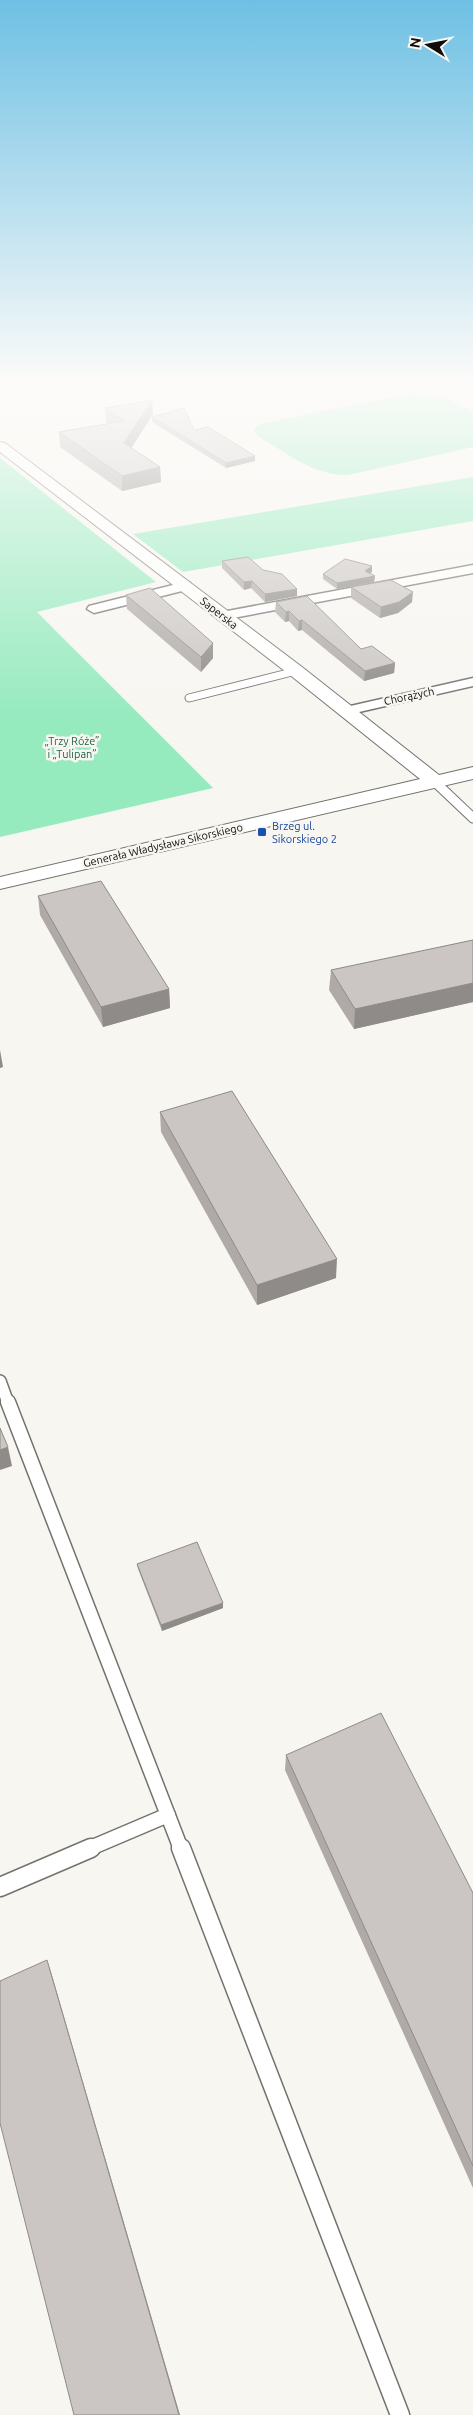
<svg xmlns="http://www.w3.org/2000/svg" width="473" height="2415" viewBox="0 0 473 2415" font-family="Ubuntu,sans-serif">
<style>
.green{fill:#95eabe}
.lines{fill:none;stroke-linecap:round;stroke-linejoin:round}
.lane-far4-casing{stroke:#74726d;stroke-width:9}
.lane-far3-casing{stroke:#74726d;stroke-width:11}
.lane-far2-casing{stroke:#74726d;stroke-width:14}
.lane-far1-casing{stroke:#74726d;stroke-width:17}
.lane-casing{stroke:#74726d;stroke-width:21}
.street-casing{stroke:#74726d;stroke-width:3}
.secondary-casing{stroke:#74726d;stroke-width:2}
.lane-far4{stroke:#fff;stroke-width:7}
.lane-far3{stroke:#fff;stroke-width:9}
.lane-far2{stroke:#fff;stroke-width:11}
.lane-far1{stroke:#fff;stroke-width:14}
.lane{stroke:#fff;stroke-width:18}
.street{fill:#fff;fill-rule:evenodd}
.secondary{fill:#fff;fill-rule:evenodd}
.wall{fill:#afaaa8}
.shaded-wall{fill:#8e8b88}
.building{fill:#cbc6c3;stroke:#8e8b88}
.transit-dot{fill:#1a4fb4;stroke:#f8f6f1;stroke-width:2}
.labels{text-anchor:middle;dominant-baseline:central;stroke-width:5;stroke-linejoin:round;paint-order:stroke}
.far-street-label{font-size:11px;fill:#0e0d0c;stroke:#f8f6f1}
.far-park-label{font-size:11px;fill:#216446;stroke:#f8f6f1}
.far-transit-label{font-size:11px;fill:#164399;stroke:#f8f6f1;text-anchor:start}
</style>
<rect width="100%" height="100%" fill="#f8f6f1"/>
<!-- green -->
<g class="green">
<path d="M413,393L440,396L473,411V447L348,475C314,476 287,453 259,437L254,431L257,426L263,423Z"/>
<polygon points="0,458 156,582 37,612 213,788 0,837"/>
<polygon points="473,477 473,521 183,572 133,534"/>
</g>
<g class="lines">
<defs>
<polyline id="lane-far4" points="189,698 296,671"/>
<polyline id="lane-far3" points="435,782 473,818"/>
<polyline id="lane-far2" points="0,1381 8,1403"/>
<g id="lane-far1">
<polyline points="8,1402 181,1849"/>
<polyline points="88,1849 168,1815"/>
</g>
<g id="lane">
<polyline points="181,1848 400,2415"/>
<polyline points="0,1887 91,1848"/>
</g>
<g id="street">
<polygon points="473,565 473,573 222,620 215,616 222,612"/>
<polygon points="185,582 190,583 191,586 190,589 94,613 87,609 89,606"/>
<polygon points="473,678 473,686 346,715 339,711 346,707"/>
</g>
<polygon id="secondary" points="0,442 5,443 302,667 439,775 473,767 473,779 0,889 0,877 420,779 290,675 0,452"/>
</defs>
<!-- lane-far4 casing -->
<use href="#lane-far4" class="lane-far4-casing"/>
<!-- lane-far3 casing -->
<use href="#lane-far3" class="lane-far3-casing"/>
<!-- lane-far2 casing -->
<use href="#lane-far2" class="lane-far2-casing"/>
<!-- lane-far1 casing -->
<use href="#lane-far1" class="lane-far1-casing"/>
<!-- lane casing -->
<use href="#lane" class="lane-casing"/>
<!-- street casing -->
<use href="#street" class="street-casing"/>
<!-- secondary casing -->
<use href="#secondary" class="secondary-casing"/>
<!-- lane-far4 -->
<use href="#lane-far4" class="lane-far4"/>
<!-- lane-far3 -->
<use href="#lane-far3" class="lane-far3"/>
<!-- lane-far2 -->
<use href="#lane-far2" class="lane-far2"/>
<!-- lane-far1 -->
<use href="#lane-far1" class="lane-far1"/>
<!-- lane -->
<use href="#lane" class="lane"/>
<!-- street -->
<use href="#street" class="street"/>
<!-- secondary -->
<use href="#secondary" class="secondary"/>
</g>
<!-- wall -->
<g class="wall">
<polygon points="105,408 153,414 131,448 160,467 161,482 122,491 60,447 59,432 107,424 106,422"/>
<polygon points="152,417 194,430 255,461 226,468 152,422"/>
<polygon points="222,561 263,570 297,596 265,602 251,588 244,590 222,568"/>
<polygon points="372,572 369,573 375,576 374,582 337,589 323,579 323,574"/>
<polygon points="351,587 412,602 398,613 380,618 351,598"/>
<polygon points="126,595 213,643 213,658 201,672 127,609"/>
<polygon points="276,602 361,649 395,663 394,673 364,681 302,630 298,631 289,621 285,622 275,612"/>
<polygon points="38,896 169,989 170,1008 103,1027 40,915"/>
<polygon points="473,940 473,1002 354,1029 329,990 331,970"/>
<polygon points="160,1112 336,1278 257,1305 161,1132"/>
<polygon points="137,1564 223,1608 162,1631 138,1569"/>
<polygon points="286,1755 473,1893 473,2188 285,1770"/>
</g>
<!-- shaded-wall -->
<g class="shaded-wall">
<polygon points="152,400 153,414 125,458 124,443"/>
<polygon points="255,456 255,461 226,468 226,463"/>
<polygon points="160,467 161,482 122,491 122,476"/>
<polygon points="372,566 372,572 365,576 365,571"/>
<polygon points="375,576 374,582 337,589 337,583"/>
<polygon points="252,581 251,588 244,590 244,582"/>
<polygon points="297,589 297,596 265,602 265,594"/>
<polygon points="413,592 412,602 398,613 380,618 381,607"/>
<polygon points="289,611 289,621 285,622 286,612"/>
<polygon points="302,620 302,630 298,631 299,621"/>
<polygon points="213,643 213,658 201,672 201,657"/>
<polygon points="395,663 394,673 364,681 365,671"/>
<polygon points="473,983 473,1002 354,1029 355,1009"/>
<polygon points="169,989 170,1008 103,1027 101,1007"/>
<polygon points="0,1050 3,1067 0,1068"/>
<polygon points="337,1259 336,1278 257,1305 257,1285"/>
<polygon points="8,1447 12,1466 0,1470 0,1450"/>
<polygon points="223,1603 223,1608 162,1631 161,1625"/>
<polygon points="47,1960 51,1972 180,2415 179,2415"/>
</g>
<!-- building -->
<g class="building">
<polygon points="152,400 124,443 160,467 122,476 59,432 124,421 105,408"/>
<polygon points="184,408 194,430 208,427 255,456 226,463 152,417"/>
<polygon points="248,557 263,570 282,574 297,589 265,594 252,581 244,582 222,561"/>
<polygon points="345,559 372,566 365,571 375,576 337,583 323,574"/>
<polygon points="391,580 413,592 399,602 381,607 351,587"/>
<polygon points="150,588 213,643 201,657 126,595"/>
<polygon points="307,596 361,649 372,646 395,663 365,671 302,620 299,621 289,611 286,612 276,602"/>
<polygon points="101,881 169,989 101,1007 38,896"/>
<polygon points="473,940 473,983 355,1009 331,970"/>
<polygon points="232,1091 337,1259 257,1285 160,1112"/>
<polygon points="0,1428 8,1447 0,1450"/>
<polygon points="197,1542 223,1603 161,1625 137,1564"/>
<polygon points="381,1713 473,1893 473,2166 286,1755"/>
<polygon points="47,1960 179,2415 74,2415 0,2123 0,1981"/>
</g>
<!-- sky -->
<linearGradient id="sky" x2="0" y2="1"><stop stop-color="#6ec0e4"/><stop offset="0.53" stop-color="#fcfbf9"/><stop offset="1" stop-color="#fcfbf9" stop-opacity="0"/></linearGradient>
<rect width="473" height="720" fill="url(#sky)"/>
<!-- markers -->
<rect class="transit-dot" x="257" y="827" width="10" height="10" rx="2.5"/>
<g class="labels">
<!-- far-street labels -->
<g class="far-street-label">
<text transform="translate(219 613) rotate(38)">Saperska</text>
<text transform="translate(409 696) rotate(-12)">Chorążych</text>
<text transform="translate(163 845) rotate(-13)">Generała Władysława Sikorskiego</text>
</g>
<!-- far-park labels -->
<g class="far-park-label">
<text x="72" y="741">„Trzy Róże”<tspan x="72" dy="13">i „Tulipan”</tspan></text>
</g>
<!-- far-transit labels -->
<g class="far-transit-label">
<text x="272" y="826">Brzeg ul.<tspan x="272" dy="13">Sikorskiego 2</tspan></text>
</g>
</g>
<!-- north arrow -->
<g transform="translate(428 45) rotate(280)" stroke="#f8f6f1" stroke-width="4" paint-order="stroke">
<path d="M0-4L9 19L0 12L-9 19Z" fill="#0e0d0c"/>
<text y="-8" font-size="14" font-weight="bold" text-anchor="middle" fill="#0e0d0c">N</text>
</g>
</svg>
